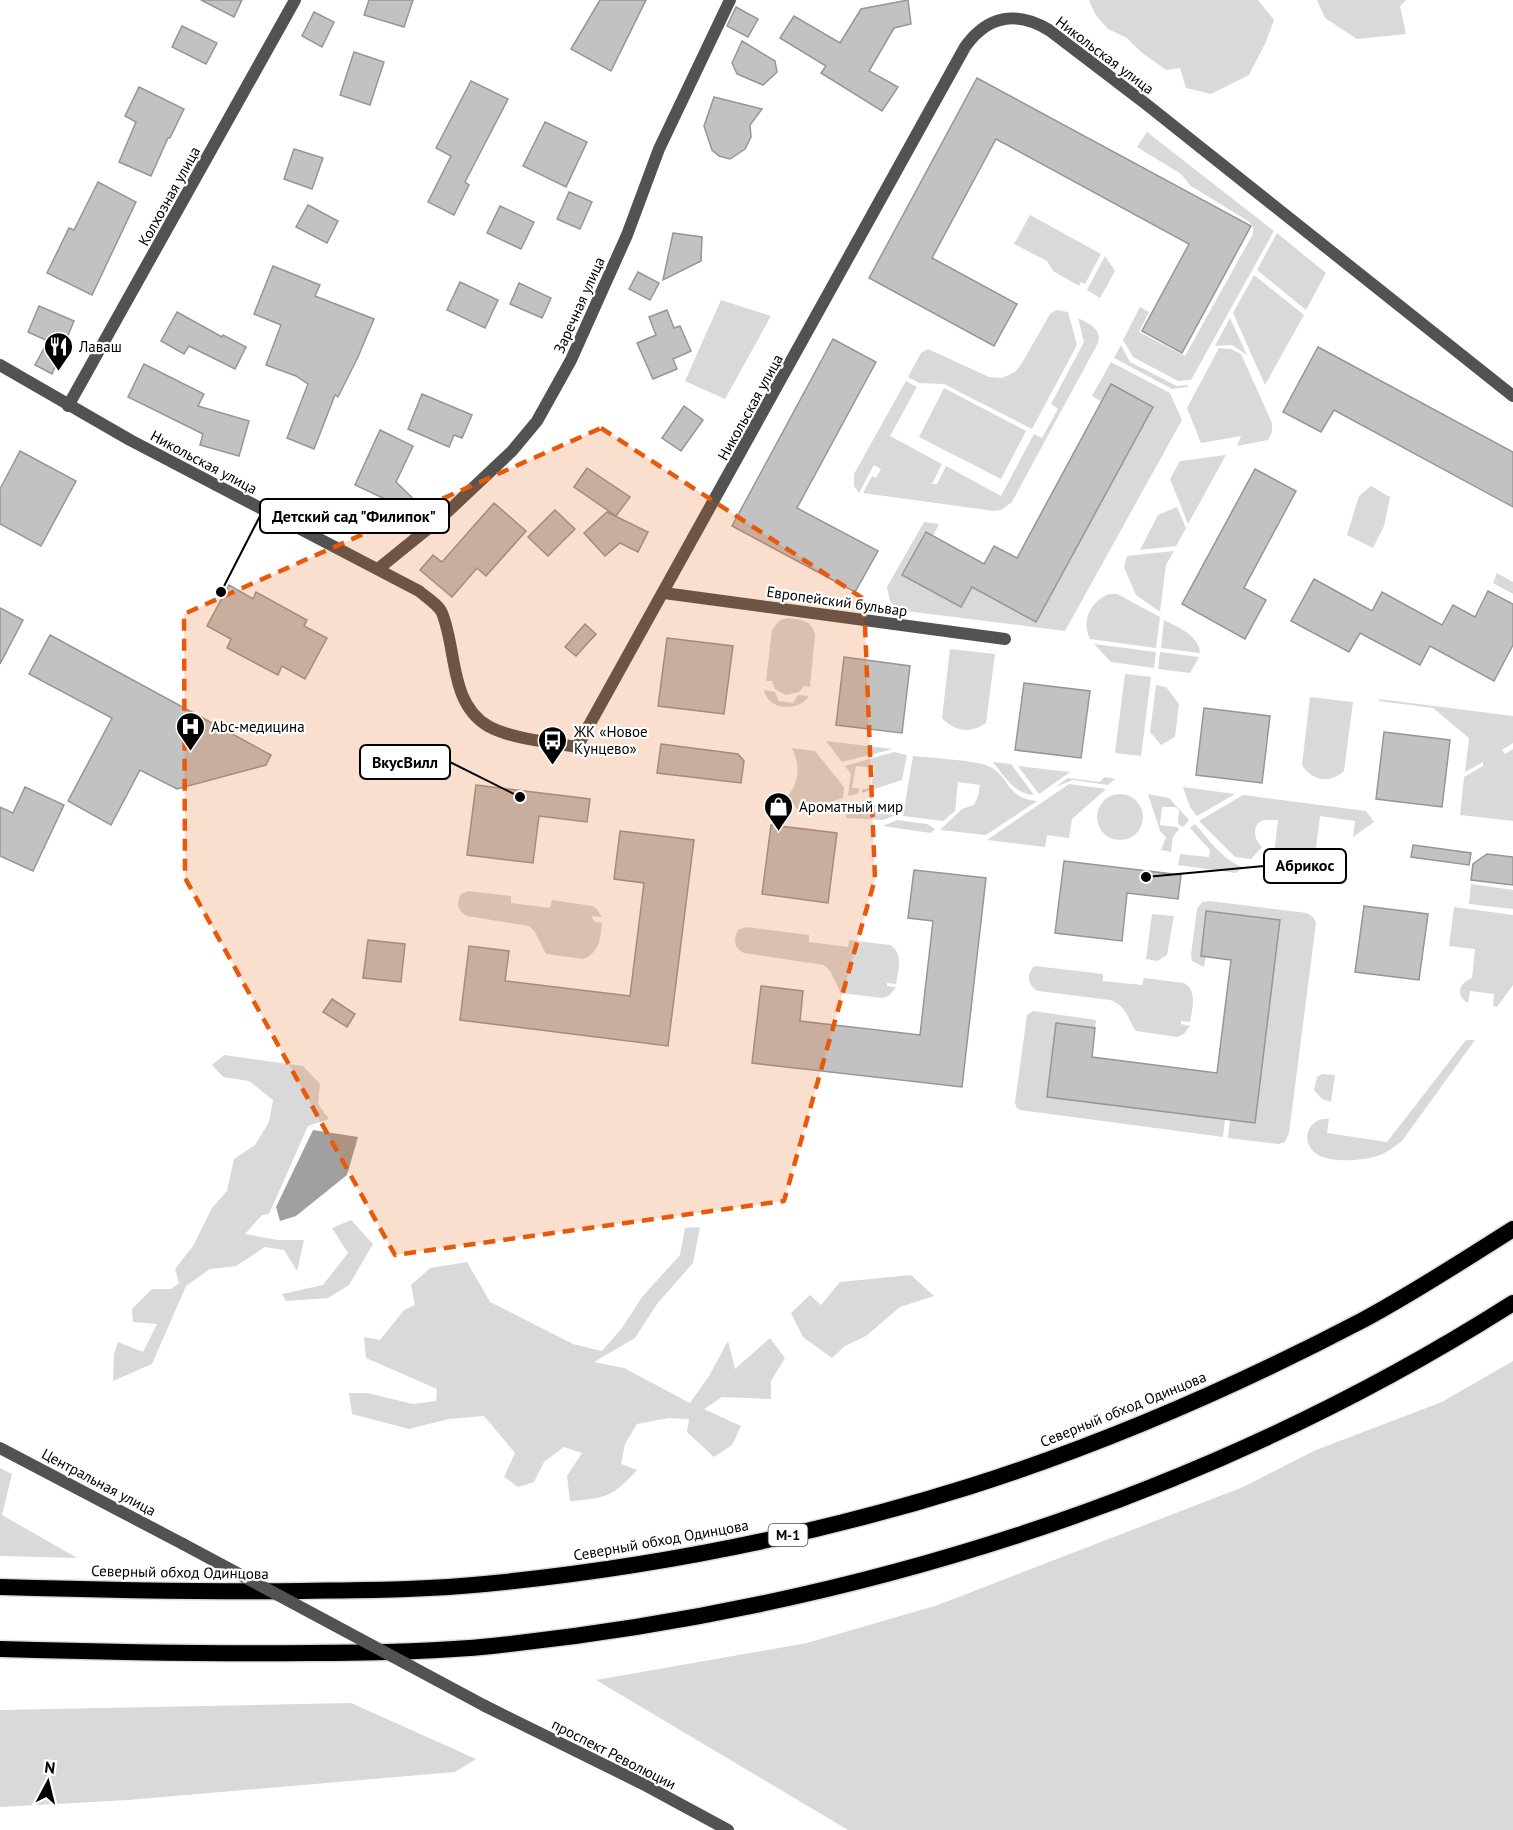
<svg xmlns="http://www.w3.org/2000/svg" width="1513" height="1830" viewBox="0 0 1513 1830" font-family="'PT Sans',sans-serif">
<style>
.green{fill:#d9d9d9}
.water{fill:#a0a0a0}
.building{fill:#c2c2c2;stroke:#969696;stroke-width:1.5}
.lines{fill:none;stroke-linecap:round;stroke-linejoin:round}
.trunk-casing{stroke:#dbdbdb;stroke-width:19}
.minor{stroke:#525252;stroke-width:12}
.tertiary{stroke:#525252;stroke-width:12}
.trunk{stroke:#000;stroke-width:16}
.tertiary-bridge{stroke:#525252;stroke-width:12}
.marked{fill:#e8590c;fill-opacity:0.2;stroke:#e8590c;stroke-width:4.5;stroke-dasharray:12 8;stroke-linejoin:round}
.labels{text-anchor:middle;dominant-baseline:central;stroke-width:4.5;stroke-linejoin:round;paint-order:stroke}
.shield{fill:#fff;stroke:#4c4c4c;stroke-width:1.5}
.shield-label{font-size:14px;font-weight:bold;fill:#000}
.street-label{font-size:15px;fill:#000;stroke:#fff}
.poi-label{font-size:15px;fill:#000;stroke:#fff;text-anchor:start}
.leader{fill:none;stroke:#000;stroke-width:2}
.callout-dot{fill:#000;stroke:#fff;stroke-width:2}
.callout{fill:#fff;stroke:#000;stroke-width:2}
.callout-label{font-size:16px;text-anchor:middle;font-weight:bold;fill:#000}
</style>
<rect width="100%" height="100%" fill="#fff"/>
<!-- green -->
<g class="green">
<polygon points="1089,0 1258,0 1274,20 1266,42 1249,75 1211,94 1186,88 1180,68 1166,70 1141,52 1127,38 1108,29 1095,14"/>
<polygon points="1317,0 1406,0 1400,6 1406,34 1357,39 1325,18"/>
<polygon points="1147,132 1274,231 1191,380 1178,381 1133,357 1123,340 1140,307 1149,312 1139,332 1185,356 1253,234 1253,226 1248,221 1191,186 1181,174 1137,147"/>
<polygon points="1030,215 1101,254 1085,284 1081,282 1079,286 1053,271 1047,261 1014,244"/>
<polygon points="1277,233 1326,273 1306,310 1257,270"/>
<polygon points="1105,256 1115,271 1100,298 1087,290"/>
<polygon points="1254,275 1304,315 1265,385 1233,313"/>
<polygon points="721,300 771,316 725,399 685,381"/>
<polygon points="1056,310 1068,312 1077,345 1032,429 944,384 919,383 908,377 921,353 928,349 989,377 1002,378 1015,372 1022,363 1050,314"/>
<path d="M1078,318C1089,324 1102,328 1098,343L1012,502L1001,510L994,511L863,493L872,476L876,478L881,469L874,465L859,493L854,486V474L906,381L917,387L890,436L942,464L932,484H937L946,466L1001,496L1034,434L1042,438L1058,409L1051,404L1084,342Z"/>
<polygon points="1230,318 1247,355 1232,345 1215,346"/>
<polygon points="1121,345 1130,362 1177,386 1188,385 1187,387 1172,389 1114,358"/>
<polygon points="1219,348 1231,349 1241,354 1272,423 1272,432 1268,440 1237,446 1241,436 1201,443 1187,408"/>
<polygon points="1111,362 1170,393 1182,420 1065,631 898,610 890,601 887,587 924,522 939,524 933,536 925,532 903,575 972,587 1036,621 1102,402 1092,396"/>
<polygon points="944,388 1026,431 1001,479 919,437"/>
<polygon points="1226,455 1188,524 1170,479 1180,461"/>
<polygon points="1371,486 1390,497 1384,526 1373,548 1347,535 1359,496"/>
<polygon points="1177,507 1186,528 1176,546 1140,550 1158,515"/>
<polygon points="1174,551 1166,565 1160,612 1136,595 1124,567 1127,556"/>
<polygon points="1497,573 1513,582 1513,594 1493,583"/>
<path d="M1109,594H1117L1160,617L1156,648L1090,639C1081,620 1090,602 1109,594Z"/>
<path d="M788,618C802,620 812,620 815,635L810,687L804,686L799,692L786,695L775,689L772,681H766L772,630L780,620Z"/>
<path d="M1164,620C1179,628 1199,635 1200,653L1161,648Z"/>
<polygon points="1094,644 1156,652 1154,668 1111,662"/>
<path d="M950,649L995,654L986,723C970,734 955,732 942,718Z"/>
<polygon points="1160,652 1199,657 1190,673 1158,669"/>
<polygon points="1125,674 1151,677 1141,756 1115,753"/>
<polygon points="1156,685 1166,687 1179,704 1175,737 1161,745 1150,732"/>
<path d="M764,690L775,692L779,701L793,703L798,695L809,696C799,712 768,711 764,690Z"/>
<path d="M1310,697L1353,702L1344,771C1330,784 1312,781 1302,765Z"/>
<polygon points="1379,699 1513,716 1513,743 1502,750 1505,754 1513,749 1513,821 1460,815 1464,777 1483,766 1483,762 1465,772 1469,738 1433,708 1379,701"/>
<polygon points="826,741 893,749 842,762"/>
<path d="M792,748L815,751L844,787L843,798L799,812L788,796C800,780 800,765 792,748Z"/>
<polygon points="894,752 907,755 902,780 862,793 862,789 871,788 874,768 856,766 852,788 859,788 858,794 848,796 851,774 845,766"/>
<path d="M913,756C930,758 974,760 988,766C1010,775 1005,798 1037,801L986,835L940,830L962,809L974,805L978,796L980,785L958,782L955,811L943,821L903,816Z"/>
<path d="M993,762L1011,764L1034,795C1014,794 1004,776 993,762Z"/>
<polygon points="1018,766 1070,772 1039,794"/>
<polygon points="1104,777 1115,779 1108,785 1073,780 1055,787 1068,778 1100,782"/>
<polygon points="1069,784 1106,789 1072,819 1069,838 1047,835 1045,847 987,840"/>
<polygon points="1183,787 1235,794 1197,816 1190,807"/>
<polygon points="1148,794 1169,798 1189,820 1183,827 1178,824 1179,810 1175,807 1162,807 1160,825 1177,827 1179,829 1173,837 1171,852 1161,850 1166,837 1160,831"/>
<circle cx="1120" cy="817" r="23"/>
<path d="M1243,795L1366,811L1374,822L1353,837L1355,821L1320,816L1314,864L1303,867L1273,863L1278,820H1264L1258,823C1253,832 1254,839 1262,847L1251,859L1235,857L1199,821Z"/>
<polygon points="868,801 867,811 896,815 883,820 846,818 847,806"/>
<polygon points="897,820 927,824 935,829 931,833 883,826"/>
<path d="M1195,824C1209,840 1222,859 1242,867L1236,873L1178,865L1180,854L1209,857L1210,850L1190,828Z"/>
<polygon points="1471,884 1513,890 1513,909 1469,904"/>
<path d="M469,891L511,896V903L550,908L552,900L592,906L597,909L602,917L591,916L595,922L602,923C600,940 600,952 583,959L546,954L535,932L529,926L467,916C457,911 456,903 461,894Z"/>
<polygon points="1210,901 1307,913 1313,917 1316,923 1289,1133 1285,1142 1279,1144 1228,1138 1230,1120 1280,920 1206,911 1201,955 1206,956 1204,967 1192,961 1191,955 1197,909 1202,902"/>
<path d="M1454,907L1513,915V985L1497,1007L1493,1006L1494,994L1470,991L1468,1003C1455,995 1459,983 1472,978L1475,949L1449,946Z"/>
<polygon points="1152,914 1174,916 1167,955 1157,961 1146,959"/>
<path d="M746,927L809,935V942L848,947L849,940L890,945C904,953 898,970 896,984L887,983V986L896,987L890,995L883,998L841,993L830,971L824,965L744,953C734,948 733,940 738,930Z"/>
<path d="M1035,966L1103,974V981L1142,985L1144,978L1184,983C1198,991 1192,1009 1190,1022L1181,1021V1024L1190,1026L1184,1034L1177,1037L1136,1031C1127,1018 1127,1006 1110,1000L1038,991C1028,986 1025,973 1035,966Z"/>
<polygon points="1033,1011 1096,1020 1095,1028 1056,1023 1047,1097 1225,1119 1223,1137 1020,1110 1016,1107 1015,1102 1027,1015"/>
<path d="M1466,1040H1475L1402,1141C1394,1147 1387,1153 1377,1156C1362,1161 1325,1164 1313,1151C1300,1137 1311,1117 1329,1119L1327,1133L1387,1142Z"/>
<polygon points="224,1055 303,1066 320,1084 318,1104 329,1119 308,1126 269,1214 262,1215 245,1234 278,1240 304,1240 297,1271 284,1250 265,1247 236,1266 210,1269 186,1286 152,1364 113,1381 114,1354 118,1342 143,1352 157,1324 133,1322 132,1309 152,1289 171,1289 179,1283 175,1269 193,1246 212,1208 227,1191 234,1159 255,1145 269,1122 273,1100 249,1081 223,1077 212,1065"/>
<polygon points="1323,1074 1335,1075 1331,1102 1322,1099 1314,1090 1317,1077"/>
<polygon points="351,1220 373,1244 349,1285 328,1298 286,1301 282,1294 323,1285 348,1253 332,1228"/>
<path d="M700,1227L693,1263L657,1304L635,1338L594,1362L624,1368L690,1403L709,1376L728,1341L735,1369L770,1338L785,1358L771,1381V1399L722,1397L704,1409L741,1426L732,1445L714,1457L687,1432L689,1419L669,1418L637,1424L625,1444L621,1464L637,1470C612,1497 607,1498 570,1501L567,1476L582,1453L564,1447L544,1462L534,1482L518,1487L504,1477L515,1453L484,1416L449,1419L409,1429L352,1414L349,1393H367L413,1404L436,1401L437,1389L366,1358L364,1337L380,1340L404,1310L415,1305L411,1285L430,1268L467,1262L490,1302L573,1344L602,1351L622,1328L642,1297L680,1255L685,1228Z"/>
<polygon points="911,1275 934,1296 900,1307 866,1336 845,1346 832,1358 803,1337 791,1313 810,1295 821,1305 840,1282"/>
<polygon points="1513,1361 1513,1830 848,1830 596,1680 807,1643 938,1605 1243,1487 1316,1450 1442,1402"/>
<polygon points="0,1468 12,1474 2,1515 77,1558 0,1556"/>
<polygon points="351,1703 476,1759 455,1772 128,1800 0,1807 0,1710"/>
</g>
<!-- water -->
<polygon class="water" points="313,1130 358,1137 347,1175 296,1216 280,1221 276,1207"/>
<!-- building -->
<g class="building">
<polygon points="201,0 242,0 234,17"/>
<polygon points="369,0 413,0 404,27 364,15"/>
<polygon points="600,0 646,0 611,71 571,49"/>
<polygon points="908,0 911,24 894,28 869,71 898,87 882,111 821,73 826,66 780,38 794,16 840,43 861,9"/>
<polygon points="736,7 758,19 748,37 727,26"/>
<polygon points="314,12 334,22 322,47 302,36"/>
<polygon points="182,26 217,43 206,64 172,47"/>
<polygon points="742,41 775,61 777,72 763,85 737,74 732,63"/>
<polygon points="354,52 384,62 370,105 340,95"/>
<polygon points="977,78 1251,226 1182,353 1142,331 1189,244 996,139 932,258 1017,304 994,346 869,278"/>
<polygon points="471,81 508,99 465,182 469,185 454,215 428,202 451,156 436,148"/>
<polygon points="139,87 184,109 170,138 168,138 151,176 119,162 136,122 125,116"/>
<polygon points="714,97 762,109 750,125 751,137 745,149 730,159 719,156 712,150 704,126"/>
<polygon points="545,122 587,142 566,187 523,166"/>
<polygon points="294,149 323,158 312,189 284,179"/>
<polygon points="98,182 136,202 92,295 47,273 69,228 74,230"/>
<polygon points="569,192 592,202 580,229 557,219"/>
<polygon points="308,205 338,221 327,243 296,227"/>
<polygon points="500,206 534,222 521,249 487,233"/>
<polygon points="673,233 702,237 701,261 663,280"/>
<polygon points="273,266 320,285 315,296 374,319 358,357 338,397 335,395 314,449 287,438 308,384 296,376 266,365 281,325 254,314"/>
<polygon points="638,272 659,283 650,300 629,289"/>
<polygon points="460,282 498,300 485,328 447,310"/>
<polygon points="519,283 551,298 542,318 510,304"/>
<polygon points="39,306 74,321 52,374 35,365 48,341 28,332"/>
<polygon points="667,310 674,328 680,326 691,351 673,359 677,369 653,379 637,343 656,335 649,317"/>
<polygon points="177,312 222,337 223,335 246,347 235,369 189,346 184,354 161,341"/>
<polygon points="833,339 876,362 797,508 878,551 855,592 732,526"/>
<polygon points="1318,347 1513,452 1513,507 1334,410 1321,432 1283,412"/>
<polygon points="144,364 204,394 198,406 249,421 239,456 200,445 203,434 128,397"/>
<polygon points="1111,384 1153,407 1036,622 972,587 961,607 902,575 926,532 984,564 994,546 1017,558"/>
<polygon points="422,394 472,415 462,438 454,435 449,447 408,429"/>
<polygon points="684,406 703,420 681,451 662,438"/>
<polygon points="380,430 413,446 396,482 431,516 427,519 422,516 407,532 394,519 404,508 355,485"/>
<polygon points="20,451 76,481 41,546 0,524 0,489"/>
<polygon points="587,468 630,497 616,516 574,487"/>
<polygon points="1255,469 1296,491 1244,588 1266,600 1245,639 1182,604"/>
<polygon points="494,503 526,531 486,576 477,568 452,597 420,570 433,555 442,562"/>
<polygon points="555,510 575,529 548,556 528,537"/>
<polygon points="607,512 648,532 638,552 620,543 605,556 584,533"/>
<polygon points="1314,579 1372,611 1382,592 1442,625 1453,605 1475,617 1488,591 1513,604 1513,645 1494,681 1430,646 1420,665 1360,633 1349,652 1291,621"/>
<polygon points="229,585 253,599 256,592 307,620 304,626 327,638 305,679 282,666 278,675 227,648 231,639 207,626"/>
<polygon points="0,608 23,620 0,664"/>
<polygon points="585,624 596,634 576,656 565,647"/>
<polygon points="50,635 271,755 266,765 177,789 140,770 111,825 68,801 112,718 29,674"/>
<polygon points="667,638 733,646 724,714 658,706"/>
<polygon points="844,657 910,666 902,733 836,725"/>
<polygon points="1024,683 1090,691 1081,758 1015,750"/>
<polygon points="1204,708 1270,716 1262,783 1196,775"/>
<polygon points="1384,732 1450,740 1442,807 1376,799"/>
<polygon points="661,744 738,754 744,761 741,783 657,773"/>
<polygon points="476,785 590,799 587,822 539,816 533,863 467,855"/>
<polygon points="25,787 64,805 33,871 0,856 0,807 13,813"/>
<polygon points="771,825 837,833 828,903 762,894"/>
<polygon points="620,831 694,840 668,1046 460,1020 469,946 509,951 505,981 630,996 644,883 614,879"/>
<polygon points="1413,845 1471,853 1469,865 1411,857"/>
<polygon points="1487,854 1513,857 1513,885 1471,880 1473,864"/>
<polygon points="1064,861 1181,875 1178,899 1127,893 1122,941 1055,933"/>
<polygon points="914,870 986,878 962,1087 752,1063 761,986 803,991 800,1021 920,1035 933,921 908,918"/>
<polygon points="1364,906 1428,914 1419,980 1355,972"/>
<polygon points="1206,911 1280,920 1255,1123 1047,1097 1056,1023 1095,1028 1092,1057 1217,1073 1231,960 1201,956"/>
<polygon points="368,940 405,944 401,982 363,978"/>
<polygon points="332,999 355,1014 347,1027 323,1012"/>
</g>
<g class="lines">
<defs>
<g id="trunk">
<path d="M0,1587C101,1590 202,1592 302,1591C363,1590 425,1590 485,1584C648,1568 812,1536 968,1487C1104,1444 1237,1386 1363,1320C1415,1292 1464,1260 1513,1229"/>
<path d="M0,1649C103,1652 206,1654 309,1653C370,1653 431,1652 492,1646C853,1608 1205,1499 1513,1303"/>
</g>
</defs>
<!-- trunk casing -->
<use href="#trunk" class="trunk-casing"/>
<!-- minor -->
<g class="minor">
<path d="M0,365L130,440L419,591C426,597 439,605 442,613C457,649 449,703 488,726C511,739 550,742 577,747L965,47C987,16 1016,10 1049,30L1146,104L1513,396"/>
<polyline points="68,406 295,0"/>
<polyline points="378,569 441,518 512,451 537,421 571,360 627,235 659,149 730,0"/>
<polyline points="664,593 1005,639"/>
</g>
<!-- tertiary -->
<g class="tertiary">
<polyline points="0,1448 183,1544"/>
<polyline points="485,1706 643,1784 728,1830"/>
</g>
<!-- trunk -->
<use href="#trunk" class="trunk"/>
<!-- tertiary-bridge -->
<polyline class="tertiary-bridge" points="183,1544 485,1706"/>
</g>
<!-- marked area -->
<path class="marked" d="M601,428L864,599L875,879L784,1201L395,1255L185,878L184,614Z"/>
<!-- icons -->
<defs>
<symbol id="restaurant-pin" viewBox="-11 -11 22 30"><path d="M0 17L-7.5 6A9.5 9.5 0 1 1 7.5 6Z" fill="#000" stroke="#fff"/><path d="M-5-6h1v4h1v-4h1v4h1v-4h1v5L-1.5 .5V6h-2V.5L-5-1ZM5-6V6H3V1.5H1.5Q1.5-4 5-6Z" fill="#fff"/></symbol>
<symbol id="hospital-pin" viewBox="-11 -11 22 30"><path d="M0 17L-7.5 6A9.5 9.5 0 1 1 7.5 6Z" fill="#000" stroke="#fff"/><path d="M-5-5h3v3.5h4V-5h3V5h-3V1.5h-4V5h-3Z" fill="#fff"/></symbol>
<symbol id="bus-pin" viewBox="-11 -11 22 30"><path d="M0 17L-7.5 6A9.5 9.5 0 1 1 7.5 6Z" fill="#000" stroke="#fff"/><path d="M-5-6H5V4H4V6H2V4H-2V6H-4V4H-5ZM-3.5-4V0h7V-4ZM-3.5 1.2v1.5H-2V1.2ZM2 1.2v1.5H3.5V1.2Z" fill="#fff"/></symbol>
<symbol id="shop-pin" viewBox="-11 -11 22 30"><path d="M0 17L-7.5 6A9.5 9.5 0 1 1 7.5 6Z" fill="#000" stroke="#fff"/><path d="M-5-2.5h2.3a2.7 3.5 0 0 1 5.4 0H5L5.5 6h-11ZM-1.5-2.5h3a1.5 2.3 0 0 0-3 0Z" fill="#fff"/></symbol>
</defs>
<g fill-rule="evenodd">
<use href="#restaurant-pin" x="42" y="330" width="33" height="45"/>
<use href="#hospital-pin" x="174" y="710" width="33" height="45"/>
<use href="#bus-pin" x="536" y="724" width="33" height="45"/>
<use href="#shop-pin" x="762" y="790" width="33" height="45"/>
</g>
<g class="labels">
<!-- shield labels -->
<rect class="shield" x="768.5" y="1524" width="39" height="22" rx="4.5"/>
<g class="shield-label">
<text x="788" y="1535">М-1</text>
</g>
<!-- street labels -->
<g class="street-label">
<text transform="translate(1105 55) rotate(37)">Никольская улица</text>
<text transform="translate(169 196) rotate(-61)">Колхозная улица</text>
<text transform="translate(579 305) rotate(-66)">Заречная улица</text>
<text transform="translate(750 407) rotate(-61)">Никольская улица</text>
<text transform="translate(204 462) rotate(28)">Никольская улица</text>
<text transform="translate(837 601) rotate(8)">Европейский бульвар</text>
<text transform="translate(1123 1409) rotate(-22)">Северный обход Одинцова</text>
<text transform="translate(99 1482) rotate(28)">Центральная улица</text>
<text transform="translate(661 1540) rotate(-10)">Северный обход Одинцова</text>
<text transform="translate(180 1572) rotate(1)">Северный обход Одинцова</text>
<text transform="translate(614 1754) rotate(27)">проспект Революции</text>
</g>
<!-- poi labels -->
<g class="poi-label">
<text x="79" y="346">Лаваш</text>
<text x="211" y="726">Abc-медицина</text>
<text x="574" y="731">ЖК «Новое<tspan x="574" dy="17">Кунцево»</tspan></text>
<text x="799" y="806">Ароматный мир</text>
</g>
</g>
<!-- callouts -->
<path class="leader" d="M221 592L260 516M520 797L450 762M1146 877L1264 866"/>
<g class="callout-dot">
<circle cx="221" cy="592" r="6"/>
<circle cx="520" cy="797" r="6"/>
<circle cx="1146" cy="877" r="6"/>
</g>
<g class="callout">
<rect x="260" y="499" width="189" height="34" rx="6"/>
<rect x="360" y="745" width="90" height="34" rx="6"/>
<rect x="1264" y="849" width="82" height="34" rx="6"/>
</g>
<g class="callout-label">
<text x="354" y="522">Детский сад "Филипок"</text>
<text x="405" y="768">ВкусВилл</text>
<text x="1305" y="871">Абрикос</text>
</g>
<!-- north arrow -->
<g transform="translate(48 1782) rotate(7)" stroke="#ffffff" stroke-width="4.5" paint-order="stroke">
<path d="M0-4.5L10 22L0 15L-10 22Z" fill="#000000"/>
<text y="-9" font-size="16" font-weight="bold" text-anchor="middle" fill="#000000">N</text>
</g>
</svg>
